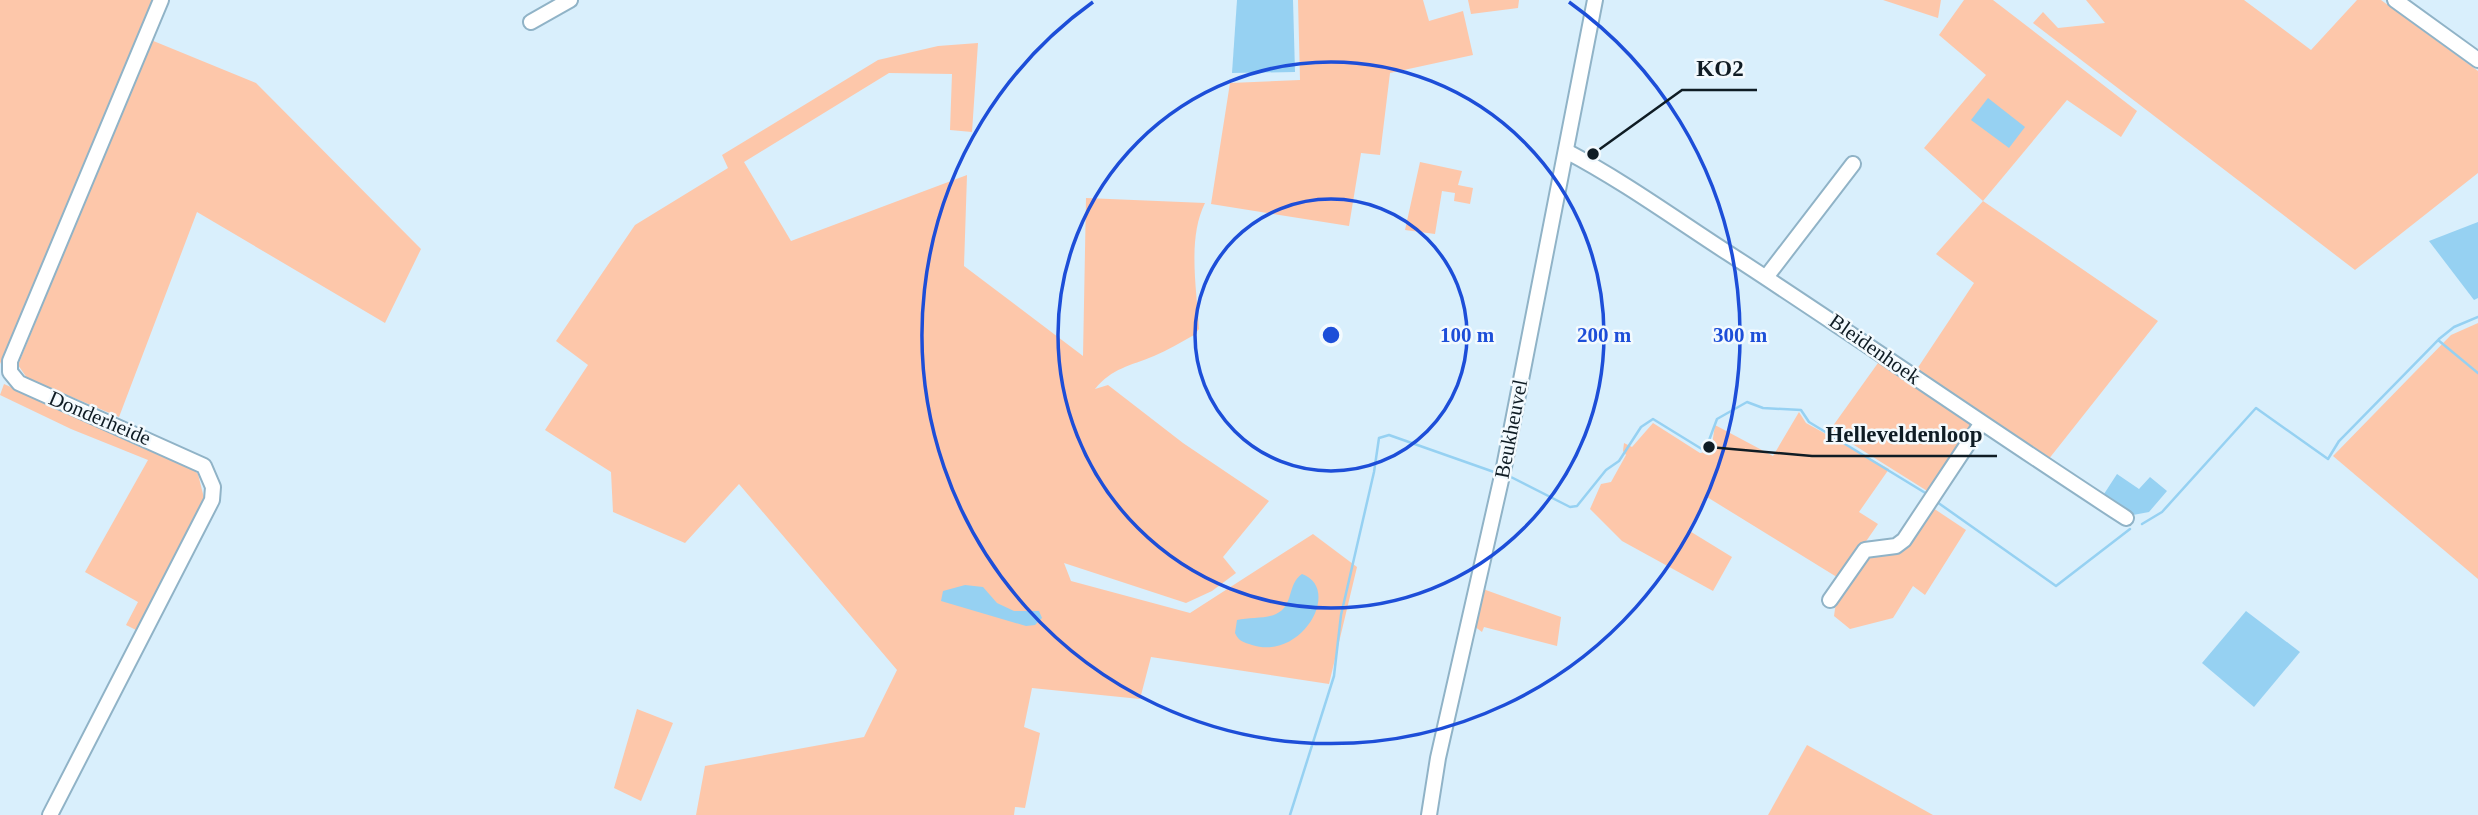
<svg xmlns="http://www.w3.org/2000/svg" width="2478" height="815" viewBox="0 0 2478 815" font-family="'Times New Roman',serif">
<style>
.green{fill:#fdc7aa}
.water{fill:#96d1f2}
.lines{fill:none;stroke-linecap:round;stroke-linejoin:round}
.stream{stroke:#96d1f2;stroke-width:2.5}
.minor-casing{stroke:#90b3c7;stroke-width:18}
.minor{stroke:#fff;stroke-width:14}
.ring{fill:none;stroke:#1d4ed8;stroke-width:3.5}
.labels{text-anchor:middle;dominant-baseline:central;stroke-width:5;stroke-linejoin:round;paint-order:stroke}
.street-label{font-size:21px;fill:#0f1c24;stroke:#f3fafe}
.centre{fill:#1d4ed8;stroke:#f3fafe;stroke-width:3.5}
.ring-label{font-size:21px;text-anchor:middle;font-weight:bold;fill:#1d4ed8;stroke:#f3fafe;stroke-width:5;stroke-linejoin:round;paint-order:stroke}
.leader{fill:none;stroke:#0f1c24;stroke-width:2.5}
.callout-dot{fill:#0f1c24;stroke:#f3fafe;stroke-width:2.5}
.callout-label{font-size:23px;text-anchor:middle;font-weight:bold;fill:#0f1c24;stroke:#f3fafe;stroke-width:5;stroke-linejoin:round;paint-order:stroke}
</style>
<rect width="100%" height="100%" fill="#d9effc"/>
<!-- green -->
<g class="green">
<polygon points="0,0 153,0 0,364"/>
<polygon points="1298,0 1423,0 1429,21 1463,11 1473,55 1390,73 1380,155 1361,153 1349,226 1211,204 1230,83 1300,80"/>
<polygon points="1468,0 1519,0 1518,8 1471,14"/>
<polygon points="1883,0 1941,0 1938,18"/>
<polygon points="1964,0 1993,0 2137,111 2121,137 2067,100 1983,201 2158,321 2048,460 1915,372 1974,283 1936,254 1983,201 1924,148 1986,75 1939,35"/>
<polygon points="2086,0 2244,0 2311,50 2357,0 2381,0 2478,71 2478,173 2355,270 2033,23 2043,12 2058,28 2105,23"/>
<polygon points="151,40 256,83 421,249 385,323 197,212 119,417 27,378 18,365"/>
<path d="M978,43L972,132L950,130L952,74L889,73L744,162L791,241L967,175L964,266L1083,356L1086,198L1205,203C1187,239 1197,290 1199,329L1194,335C1181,342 1168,350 1154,356C1130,366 1112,368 1095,389L1108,385L1183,443L1269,501L1223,557L1236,573L1212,591L1186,603L1064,563L1071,581L1190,613L1313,534L1357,567L1329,684L1151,657L1140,699L1032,688L1024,727L1040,733L1025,808L1015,807L1014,815H696L705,766L864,737L897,670L739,484L685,543L613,512L611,472L545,430L588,365L556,341L635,225L728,168L722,155L878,60L938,46Z"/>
<polygon points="1420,162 1462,171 1458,185 1473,188 1470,204 1454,201 1455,193 1442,191 1435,234 1405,230"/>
<polygon points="2478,323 2478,579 2333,456 2451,335"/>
<polygon points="1883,356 1973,422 1974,430 1932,494 1830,430"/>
<polygon points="4,384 190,466 198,474 204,498 138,631 126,625 138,602 85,572 148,460 71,429 0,395"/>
<polygon points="1799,412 1806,423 1889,469 1859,512 1878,524 1840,579 1707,497 1688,530 1732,557 1713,591 1622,541 1590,509 1601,484 1611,482 1626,455 1623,451 1624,443 1632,447 1653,423 1700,453 1711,451 1715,425 1773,456"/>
<path d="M1933,508L1966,530L1925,595L1913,586L1893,618L1850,629L1834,616L1836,602L1869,554C1912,548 1912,545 1933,508Z"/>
<polygon points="1483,589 1561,617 1557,646 1484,627 1482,632 1474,626"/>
<polygon points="637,709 673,723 641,801 614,788"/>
<polygon points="1807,745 1933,815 1768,815"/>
</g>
<!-- water -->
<g class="water">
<polygon points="1237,0 1293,0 1295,72 1232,73"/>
<polygon points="1988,98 2025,127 2009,148 1971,120"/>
<polygon points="2478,222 2478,298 2474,300 2429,241"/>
<polygon points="2117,474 2139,489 2150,477 2167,491 2149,512 2133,515 2104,494"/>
<path d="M1302,574C1342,588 1303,661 1252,645C1244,642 1239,642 1235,633L1237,620C1249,617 1265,619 1276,614C1294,606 1287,584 1302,574Z"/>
<polygon points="965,585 983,587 997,603 1014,611 1039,611 1042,618 1035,625 1026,626 941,601 943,591"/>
<polygon points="2246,611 2300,652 2254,707 2202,663"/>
</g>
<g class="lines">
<!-- stream -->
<g class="stream">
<polyline points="2439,339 2454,327 2478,317"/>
<polyline points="1509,476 1570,507 1577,506 1606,470 1619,461 1641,427 1653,419 1705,451 1717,419 1747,402 1763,408 1801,410 1809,422 1927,494"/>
<polyline points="1937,502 2056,586 2130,529"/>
<polyline points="2142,524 2162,512 2256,408 2328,459 2339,441 2438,340 2478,373"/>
<polyline points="1290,815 1334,676 1341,615 1374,472 1379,438 1389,435 1494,472"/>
</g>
<defs>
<g id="minor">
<polyline points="2395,0 2478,60"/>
<polyline points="531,22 570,0"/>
<path d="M1566,151C1623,181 1674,218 1728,253C1862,340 1992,431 2126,518"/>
<polyline points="1767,276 1853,164"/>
<polyline points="1830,600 1865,550 1896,546 1904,540 1981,424"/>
<polyline points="50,815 212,500 213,487 204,466 19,383 10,372 10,361 161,0"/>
<polyline points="1429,815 1438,758 1504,467 1595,0"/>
</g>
</defs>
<!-- minor casing -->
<use href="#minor" class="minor-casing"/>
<!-- minor -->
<use href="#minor" class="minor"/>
</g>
<!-- distance rings -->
<g class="ring">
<circle cx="1331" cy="335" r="136"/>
<circle cx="1331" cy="335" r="273"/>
<path d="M1569 2A409 409 0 1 1 1093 2"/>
</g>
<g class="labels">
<!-- street labels -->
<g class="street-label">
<text transform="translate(1875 349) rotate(35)">Bleidenhoek</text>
<text transform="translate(100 418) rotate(23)">Donderheide</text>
<text transform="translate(1511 429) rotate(-79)">Beukheuvel</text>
</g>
</g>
<circle cx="1331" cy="335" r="10" class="centre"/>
<g class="ring-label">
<text x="1467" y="342">100 m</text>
<text x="1604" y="342">200 m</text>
<text x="1740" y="342">300 m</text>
</g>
<!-- callouts -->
<path class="leader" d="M1593 154L1682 90H1757M1709 447L1812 456H1997"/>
<g class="callout-dot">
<circle cx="1593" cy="154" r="7"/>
<circle cx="1709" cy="447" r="7"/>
</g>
<g class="callout-label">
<text x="1720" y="76">KO2</text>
<text x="1904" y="442">Helleveldenloop</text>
</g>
</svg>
